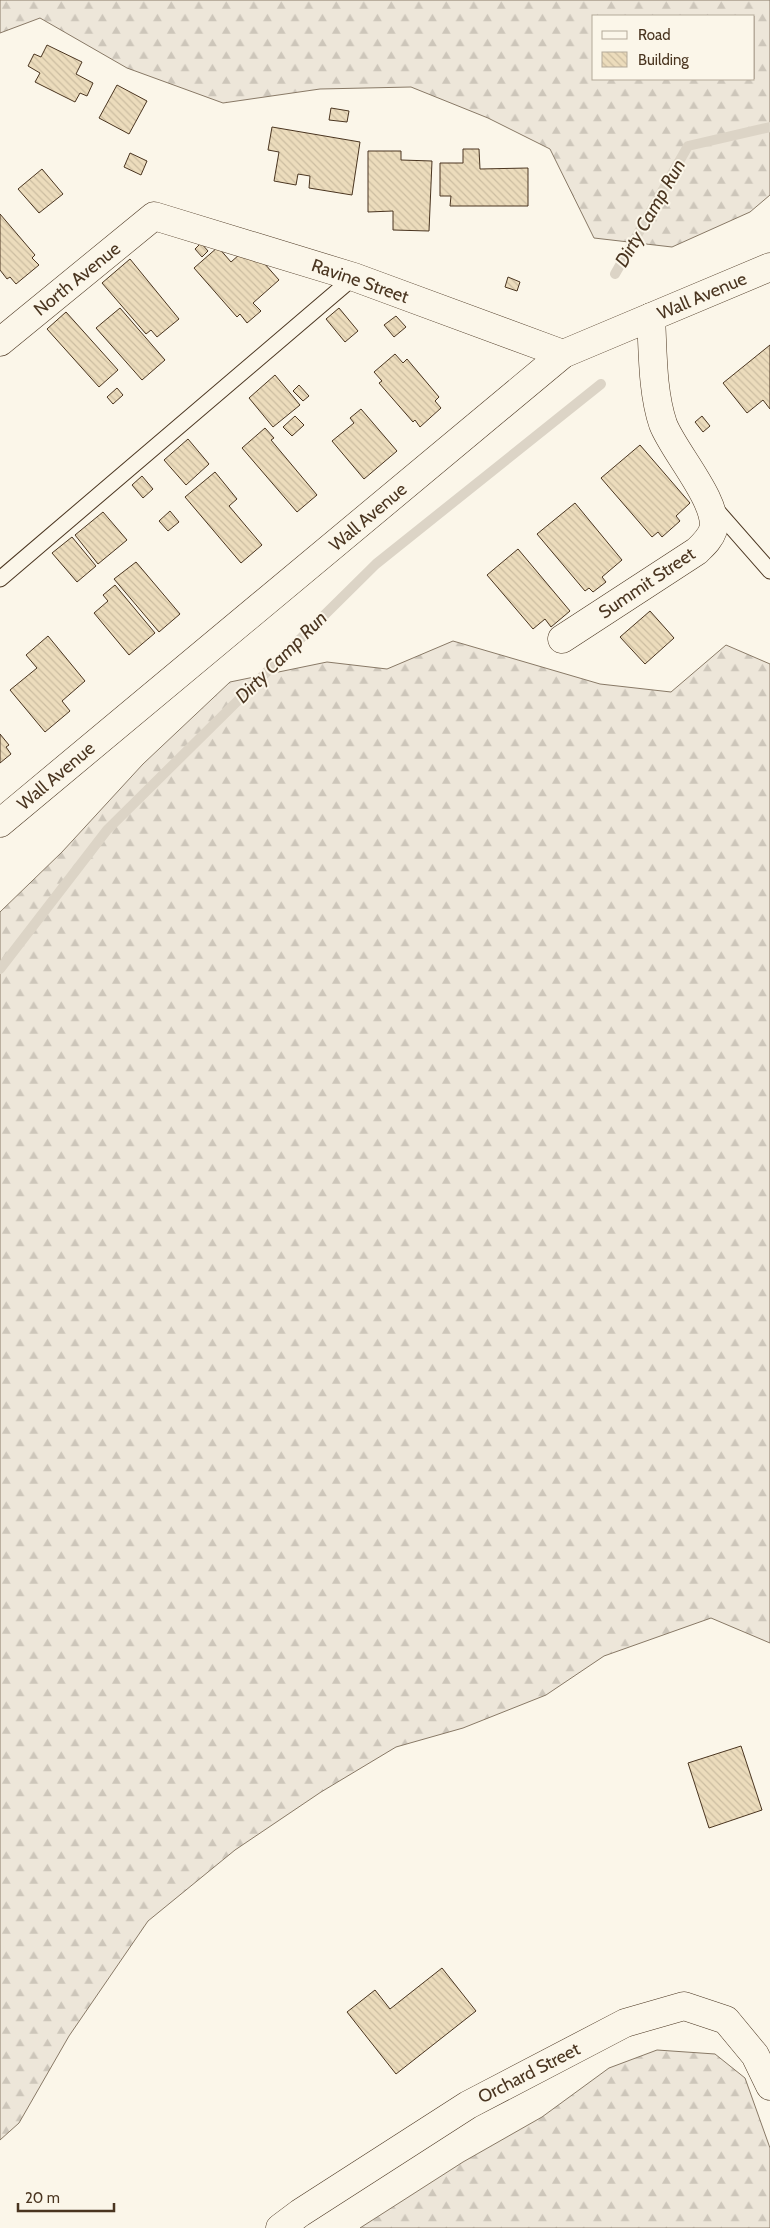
<svg xmlns="http://www.w3.org/2000/svg" width="770" height="2228" viewBox="0 0 770 2228" font-family="Cabin,sans-serif">
<style>
.forest{fill:url(#forest-firs);stroke:#887966;fill-rule:evenodd}
.lines{fill:none;stroke-linecap:round;stroke-linejoin:round}
.stream{stroke:#dcd4c6;stroke-width:10}
.building{fill:url(#building-back-hatch);stroke:#4a3520}
.service-casing{stroke:#4a3520;stroke-width:17}
.minor-casing{stroke:#4a3520;stroke-width:29}
.tertiary-casing{stroke:#4a3520;stroke-width:29}
.service{stroke:#fbf6e9;stroke-width:15}
.minor{stroke:#fbf6e9;stroke-width:28}
.tertiary{stroke:#fbf6e9;stroke-width:28}
.labels{text-anchor:middle;dominant-baseline:central;stroke-width:4;stroke-linejoin:round;paint-order:stroke}
.street-label{font-size:18px;fill:#4a3520;stroke:#fbf6e9}
.water-label{font-size:19px;font-style:italic;fill:#4a3520;stroke:#fbf6e9}
</style>
<defs>
<pattern id="forest-firs" width="22" height="20" patternUnits="userSpaceOnUse" patternTransform="scale(1.25)"><rect width="22" height="20" fill="#ede6d9"/><path d="M5 1l3.5 6h-7zM16 11l3.5 6h-7z" fill="#cdc6ba"/></pattern>
<pattern id="building-back-hatch" width="6" height="6" patternUnits="userSpaceOnUse" patternTransform="scale(1.25)"><rect width="6" height="6" fill="#ecdcbc"/><path d="M-1 5l2 2M0 0l6 6M5-1l2 2" fill="none" stroke="#ccbda1"/></pattern>
</defs>
<rect width="100%" height="100%" fill="#fbf6e9"/>
<!-- forest -->
<g class="forest">
<path d="M0,0H770V195L750,212L672,247L594,238L550,149L488,118L411,87L320,89L223,103L127,68L40,18L0,33ZM754,16V79H594V16Z"/>
<polygon points="453,641 600,684 671,692 726,645 770,664 770,1643 711,1618 604,1656 546,1695 463,1728 396,1747 321,1792 235,1850 148,1921 69,2036 19,2123 0,2140 0,912 62,852 143,764 230,682 327,662 387,669"/>
<polygon points="657,2050 715,2054 745,2078 770,2148 770,2228 360,2228 463,2162 542,2117 609,2068"/>
</g>
<g class="lines">
<!-- stream -->
<g class="stream">
<polyline points="615,274 688,146 770,127"/>
<polyline points="0,969 107,830 376,564 601,384"/>
</g>
</g>
<!-- building -->
<g class="building">
<polygon points="47,45 82,62 76,74 93,83 87,96 80,93 75,102 35,82 40,73 28,66 34,54 41,57"/>
<polygon points="117,85 147,101 129,134 99,118"/>
<polygon points="331,108 349,111 347,122 329,120"/>
<polygon points="272,127 360,142 352,195 309,188 310,176 298,174 296,185 274,181 279,152 268,150"/>
<polygon points="463,149 479,149 480,169 528,168 528,206 450,206 451,196 440,196 440,163 463,163"/>
<polygon points="368,151 401,151 401,160 432,161 429,231 393,230 393,211 368,212"/>
<polygon points="130,153 147,161 141,175 124,167"/>
<polygon points="42,169 63,194 39,213 18,189"/>
<polygon points="0,214 35,255 32,258 39,265 16,284 10,277 7,279 0,270"/>
<polygon points="201,243 208,251 202,257 195,249"/>
<polygon points="249,246 279,280 253,303 261,311 247,323 240,314 237,317 194,268 218,247 231,262"/>
<polygon points="130,259 179,319 157,337 151,330 146,334 102,283"/>
<polygon points="508,277 520,282 517,291 505,287"/>
<polygon points="120,308 165,360 142,380 96,328"/>
<polygon points="339,308 358,331 345,342 326,319"/>
<polygon points="66,312 118,370 99,387 47,329"/>
<polygon points="396,316 406,327 394,337 384,325"/>
<polygon points="770,345 770,409 763,400 747,413 723,383"/>
<polygon points="395,354 403,363 407,359 439,397 435,401 441,408 420,427 415,420 413,422 379,383 382,381 374,372"/>
<polygon points="275,375 300,405 273,427 249,398"/>
<polygon points="299,385 309,396 303,401 293,391"/>
<polygon points="117,388 123,395 113,404 107,397"/>
<polygon points="361,409 397,451 364,479 332,441 354,423 350,418"/>
<polygon points="295,416 304,425 292,436 283,427"/>
<polygon points="702,416 710,426 703,432 695,422"/>
<polygon points="265,428 274,438 271,440 317,495 297,512 242,448"/>
<polygon points="188,439 209,464 186,485 164,460"/>
<polygon points="640,445 690,503 676,516 680,521 662,537 658,532 652,537 601,478"/>
<polygon points="215,472 237,499 229,506 262,545 241,563 185,497"/>
<polygon points="142,476 153,489 143,498 132,485"/>
<polygon points="575,503 622,560 602,577 606,582 593,592 589,588 585,591 537,534"/>
<polygon points="170,511 179,522 168,531 159,521"/>
<polygon points="103,512 127,540 98,564 75,535"/>
<polygon points="72,537 96,566 77,582 52,553"/>
<polygon points="518,549 570,611 551,627 545,619 533,629 487,575"/>
<polygon points="136,562 180,614 159,632 114,579"/>
<polygon points="115,585 155,633 129,655 94,613 108,601 103,595"/>
<polygon points="650,611 674,638 645,664 620,637"/>
<polygon points="48,636 85,681 62,701 70,711 45,732 10,690 37,668 26,655"/>
<polygon points="0,734 9,745 6,747 11,754 0,763"/>
<polygon points="741,1746 762,1810 709,1828 688,1763"/>
<polygon points="442,1968 476,2011 396,2074 347,2012 375,1990 390,2009"/>
</g>
<g class="lines">
<defs>
<g id="service">
<polyline points="713,506 770,571"/>
<polyline points="0,579 354,277"/>
</g>
<g id="minor">
<polyline points="0,342 154,216 354,277 563,354"/>
<path d="M562,639L697,551C703,545 710,539 713,530C720,503 673,451 663,424C652,391 653,352 651,317"/>
<polyline points="280,2228 300,2213 468,2105 625,2023 684,2006 726,2020 755,2055 770,2086"/>
</g>
<polyline id="tertiary" points="0,823 563,354 770,267"/>
</defs>
<!-- service casing -->
<use href="#service" class="service-casing"/>
<!-- minor casing -->
<use href="#minor" class="minor-casing"/>
<!-- tertiary casing -->
<use href="#tertiary" class="tertiary-casing"/>
<!-- service -->
<use href="#service" class="service"/>
<!-- minor -->
<use href="#minor" class="minor"/>
<!-- tertiary -->
<use href="#tertiary" class="tertiary"/>
</g>
<g class="labels">
<!-- street labels -->
<g class="street-label">
<text transform="translate(77 279) rotate(-39)">North Avenue</text>
<text transform="translate(360 281) rotate(19)">Ravine Street</text>
<text transform="translate(702 296) rotate(-23)">Wall Avenue</text>
<text transform="translate(368 517) rotate(-40)">Wall Avenue</text>
<text transform="translate(647 583) rotate(-34)">Summit Street</text>
<text transform="translate(56 776) rotate(-40)">Wall Avenue</text>
<text transform="translate(529 2073) rotate(-27)">Orchard Street</text>
</g>
<!-- water labels -->
<g class="water-label">
<text transform="translate(650 213) rotate(-60)">Dirty Camp Run</text>
<text transform="translate(281 657) rotate(-45)">Dirty Camp Run</text>
</g>
</g>
<!-- legend -->
<rect x="592" y="15" width="162" height="65" fill="#fbf6e9" stroke="#b4a999"/>
<rect x="602" y="31" width="25" height="8" fill="#fbf6e9" stroke="#b4a999"/>
<text x="638" y="40" font-size="15" fill="#4a3520">Road</text>
<rect x="602" y="52" width="25" height="15" fill="url(#building-back-hatch)" stroke="#b4a999"/>
<text x="638" y="65" font-size="15" fill="#4a3520">Building</text>
<!-- scale -->
<path d="M18 2203v8h96v-8" fill="none" stroke="#4a3520" stroke-width="2.5"/>
<text x="25" y="2203" font-size="15" fill="#4a3520" stroke="#fbf6e9" stroke-width="4" paint-order="stroke">20 m</text>
</svg>
